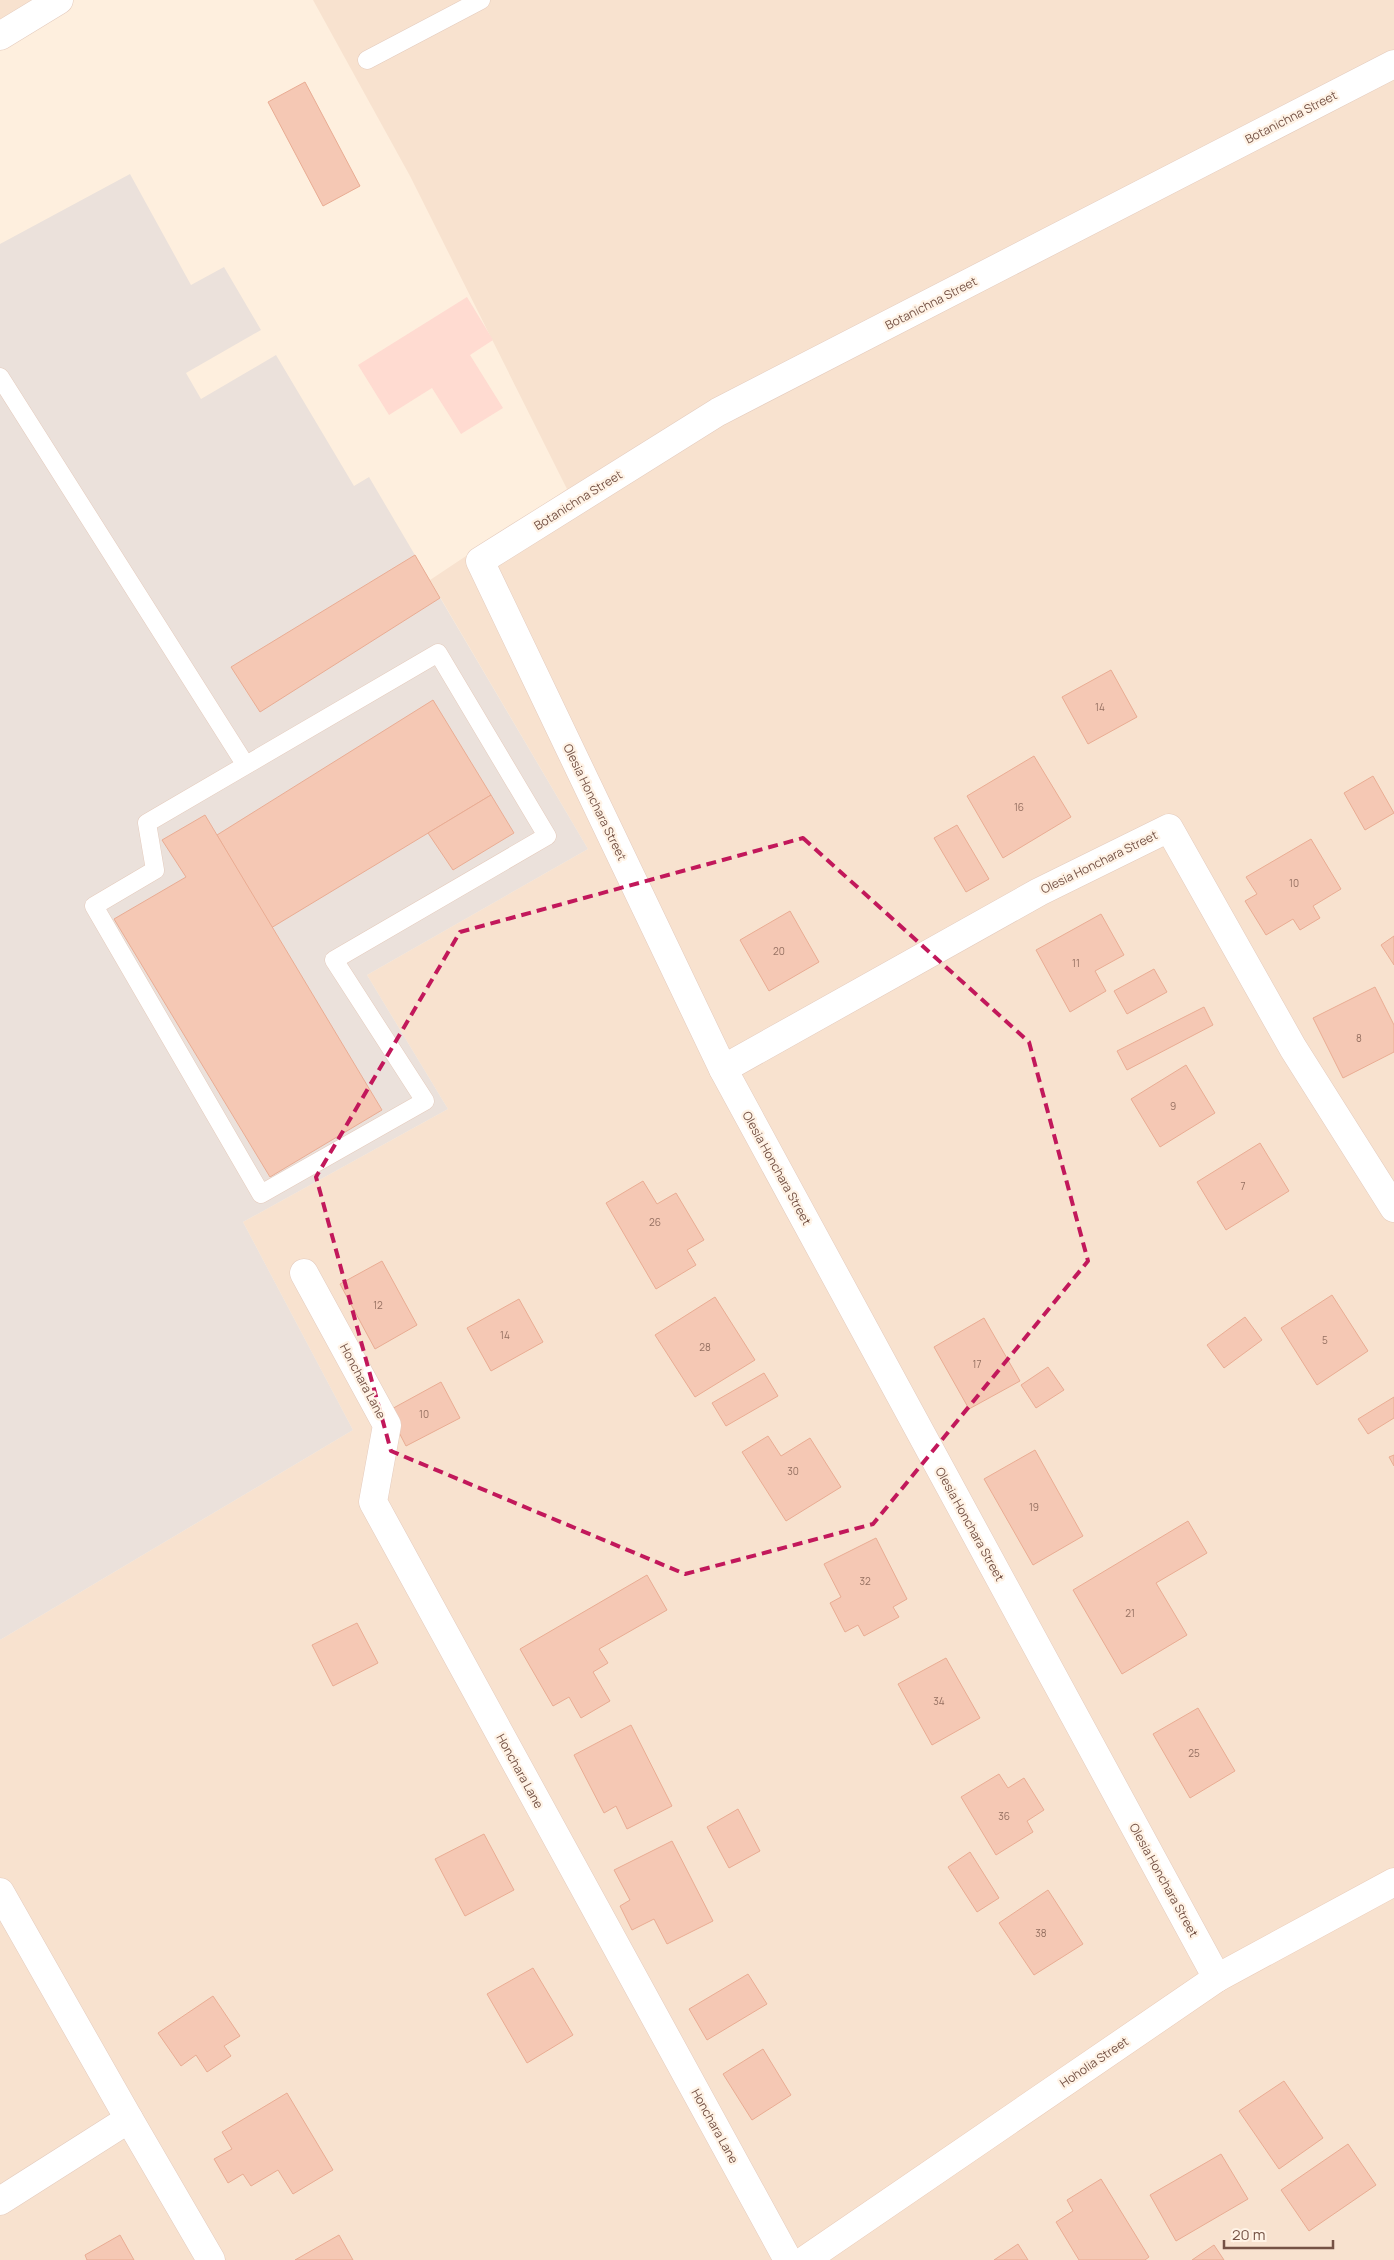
<svg xmlns="http://www.w3.org/2000/svg" width="1394" height="2260" viewBox="0 0 1394 2260" font-family="Manrope,sans-serif">
<style>
.residential{fill:#f8e2cf}
.commercial{fill:#ffdbd1}
.industrial{fill:#ebe1db}
.building{fill:#f5c8b4;stroke:#e9ac93}
.lines{fill:none;stroke-linecap:round;stroke-linejoin:round}
.lane-casing{stroke:#e4cbbd;stroke-width:19}
.street-casing{stroke:#e4cbbd;stroke-width:29}
.secondary-casing{stroke:#eaccb9;stroke-width:29}
.lane{stroke:#fff;stroke-width:18}
.street{stroke:#fff;stroke-width:28}
.secondary{stroke:#fff;stroke-width:28}
.marked{fill:none;stroke:#c2185b;stroke-width:4;stroke-dasharray:10 6;stroke-linejoin:round}
.labels{text-anchor:middle;dominant-baseline:central;stroke-width:4.5;stroke-linejoin:round;paint-order:stroke}
.number-label{font-size:10px;fill:#957061}
.street-label{font-size:12px;fill:#755245;stroke:#fff3e6}
</style>
<rect width="100%" height="100%" fill="#feefde"/>
<!-- residential -->
<g class="residential">
<polygon points="0,0 59,0 0,36"/>
<polygon points="313,0 1394,0 1394,2260 0,2260 0,1640 353,1430 243,1222 448,1109 367,975 588,849 430,580 567,489 410,176"/>
</g>
<!-- commercial -->
<polygon class="commercial" points="467,297 493,340 470,355 503,408 461,434 432,388 389,415 358,365"/>
<!-- industrial -->
<polygon class="industrial" points="130,174 191,285 224,267 261,330 186,373 201,399 276,355 354,486 369,477 588,849 367,975 448,1109 243,1222 353,1430 0,1640 0,244"/>
<!-- building -->
<g class="building">
<polygon points="305,82 360,186 323,206 268,102"/>
<polygon points="415,555 440,598 260,712 231,667"/>
<polygon points="1111,670 1137,717 1088,744 1062,697"/>
<polygon points="433,700 491,795 271,928 217,835"/>
<polygon points="1034,756 1071,817 1003,858 967,796"/>
<polygon points="1373,776 1394,813 1365,830 1344,793"/>
<polygon points="491,795 514,833 453,870 428,833"/>
<polygon points="205,815 382,1110 270,1177 114,919 186,877 162,840"/>
<polygon points="957,825 989,879 966,892 934,838"/>
<polygon points="1311,839 1341,889 1313,906 1320,918 1300,930 1293,919 1266,935 1245,901 1257,894 1246,877"/>
<polygon points="790,911 819,962 769,991 740,940"/>
<polygon points="1101,914 1124,955 1095,971 1106,991 1070,1012 1036,950"/>
<polygon points="1394,936 1394,965 1381,945"/>
<polygon points="1154,969 1167,992 1127,1014 1114,991"/>
<polygon points="1375,987 1394,1025 1394,1052 1343,1078 1313,1018"/>
<polygon points="1204,1007 1213,1025 1127,1070 1117,1051"/>
<polygon points="1186,1065 1215,1113 1160,1147 1131,1099"/>
<polygon points="1260,1143 1289,1191 1226,1230 1197,1182"/>
<polygon points="643,1181 657,1204 676,1193 704,1240 687,1250 696,1265 656,1289 606,1203"/>
<polygon points="382,1261 417,1325 375,1349 340,1284"/>
<polygon points="1332,1295 1368,1351 1317,1385 1281,1328"/>
<polygon points="715,1297 755,1360 695,1397 655,1335"/>
<polygon points="519,1299 543,1342 491,1371 467,1328"/>
<polygon points="1245,1317 1262,1340 1224,1368 1207,1345"/>
<polygon points="984,1318 1020,1381 969,1409 934,1347"/>
<polygon points="1048,1367 1064,1390 1036,1408 1021,1385"/>
<polygon points="764,1373 778,1396 726,1426 712,1403"/>
<polygon points="441,1382 460,1418 406,1446 388,1411"/>
<polygon points="1394,1397 1394,1418 1368,1434 1358,1419"/>
<polygon points="768,1436 781,1456 810,1438 841,1487 786,1521 742,1452"/>
<polygon points="1035,1450 1083,1536 1033,1565 984,1479"/>
<polygon points="1394,1455 1394,1466 1389,1457"/>
<polygon points="1188,1521 1207,1553 1156,1583 1187,1635 1122,1674 1073,1590"/>
<polygon points="876,1538 907,1599 893,1607 899,1617 864,1636 858,1625 845,1632 830,1603 841,1597 824,1564"/>
<polygon points="647,1575 667,1610 599,1649 608,1663 593,1672 610,1701 581,1718 569,1697 553,1706 520,1649"/>
<polygon points="357,1623 378,1663 333,1686 312,1645"/>
<polygon points="946,1658 980,1718 932,1745 898,1684"/>
<polygon points="1198,1708 1235,1771 1190,1798 1153,1734"/>
<polygon points="631,1725 672,1806 627,1829 616,1806 604,1813 574,1755"/>
<polygon points="999,1774 1008,1788 1024,1778 1044,1810 1027,1821 1033,1832 996,1855 961,1797"/>
<polygon points="738,1809 760,1851 729,1868 707,1827"/>
<polygon points="484,1834 514,1890 465,1916 435,1859"/>
<polygon points="672,1841 713,1921 667,1944 654,1919 632,1930 620,1906 630,1900 614,1870"/>
<polygon points="970,1852 999,1898 977,1912 948,1867"/>
<polygon points="1048,1890 1083,1944 1034,1975 999,1923"/>
<polygon points="533,1968 573,2035 527,2063 487,1994"/>
<polygon points="748,1974 767,2004 707,2040 689,2009"/>
<polygon points="213,1996 240,2036 224,2046 231,2056 207,2072 196,2055 181,2066 158,2033"/>
<polygon points="763,2049 791,2095 752,2120 723,2074"/>
<polygon points="1284,2081 1323,2138 1279,2169 1239,2111"/>
<polygon points="287,2093 333,2170 293,2194 278,2170 251,2186 243,2174 228,2183 214,2159 232,2149 222,2132"/>
<polygon points="1348,2144 1376,2185 1309,2231 1281,2190"/>
<polygon points="1221,2154 1248,2199 1176,2241 1150,2195"/>
<polygon points="1101,2179 1149,2257 1145,2260 1079,2260 1056,2222 1073,2211 1067,2200"/>
<polygon points="120,2235 134,2260 87,2260 85,2255"/>
<polygon points="339,2235 353,2260 295,2260"/>
<polygon points="1018,2244 1028,2260 994,2260"/>
<polygon points="1214,2245 1224,2260 1192,2260"/>
</g>
<g class="lines">
<defs>
<g id="lane">
<polyline points="367,60 481,0"/>
<polyline points="0,377 245,764"/>
<polygon points="438,653 547,836 334,960 425,1101 261,1194 94,906 155,870 147,823"/>
</g>
<g id="street">
<polyline points="0,36 59,0"/>
<polyline points="723,1069 1039,892 1169,828 1293,1048 1394,1208"/>
<polyline points="304,1273 387,1425 373,1502 788,2260"/>
<polyline points="0,1892 129,2119 211,2260"/>
<polyline points="1217,1978 723,1069 480,561 718,412 1394,64"/>
<polyline points="0,2201 129,2119"/>
</g>
<polyline id="secondary" points="805,2260 1217,1978 1394,1882"/>
</defs>
<!-- lane casing -->
<use href="#lane" class="lane-casing"/>
<!-- street casing -->
<use href="#street" class="street-casing"/>
<!-- secondary casing -->
<use href="#secondary" class="secondary-casing"/>
<!-- lane -->
<use href="#lane" class="lane"/>
<!-- street -->
<use href="#street" class="street"/>
<!-- secondary -->
<use href="#secondary" class="secondary"/>
</g>
<!-- marked area -->
<path class="marked" d="M803,838L1029,1042L1088,1261L873,1524L685,1574L391,1451L316,1177L460,932Z"/>
<g class="labels">
<!-- number labels -->
<g class="number-label">
<text x="1100" y="707">14</text>
<text x="1019" y="807">16</text>
<text x="1294" y="883">10</text>
<text x="779" y="951">20</text>
<text x="1076" y="963">11</text>
<text x="1359" y="1038">8</text>
<text x="1173" y="1106">9</text>
<text x="1243" y="1186">7</text>
<text x="655" y="1222">26</text>
<text x="378" y="1305">12</text>
<text x="505" y="1335">14</text>
<text x="1325" y="1340">5</text>
<text x="705" y="1347">28</text>
<text x="977" y="1364">17</text>
<text x="424" y="1414">10</text>
<text x="793" y="1471">30</text>
<text x="1034" y="1507">19</text>
<text x="865" y="1581">32</text>
<text x="1130" y="1613">21</text>
<text x="939" y="1701">34</text>
<text x="1194" y="1753">25</text>
<text x="1004" y="1816">36</text>
<text x="1041" y="1933">38</text>
</g>
<!-- street labels -->
<g class="street-label">
<text transform="translate(1291 117) rotate(-27)">Botanichna Street</text>
<text transform="translate(931 303) rotate(-27)">Botanichna Street</text>
<text transform="translate(578 500) rotate(-32)">Botanichna Street</text>
<text transform="translate(595 802) rotate(64)">Olesia Honchara Street</text>
<text transform="translate(1099 862) rotate(-26)">Olesia Honchara Street</text>
<text transform="translate(777 1168) rotate(61)">Olesia Honchara Street</text>
<text transform="translate(363 1381) rotate(62)">Honchara Lane</text>
<text transform="translate(970 1524) rotate(61)">Olesia Honchara Street</text>
<text transform="translate(520 1771) rotate(61)">Honchara Lane</text>
<text transform="translate(1164 1880) rotate(61)">Olesia Honchara Street</text>
<text transform="translate(1094 2062) rotate(-34)">Hoholia Street</text>
<text transform="translate(715 2126) rotate(61)">Honchara Lane</text>
</g>
</g>
<!-- scale -->
<path d="M1224 2240v8h109v-8" fill="none" stroke="#755245" stroke-width="2.5"/>
<text x="1232" y="2240" font-size="15" fill="#755245" stroke="#fff3e6" stroke-width="4" paint-order="stroke">20 m</text>
</svg>
